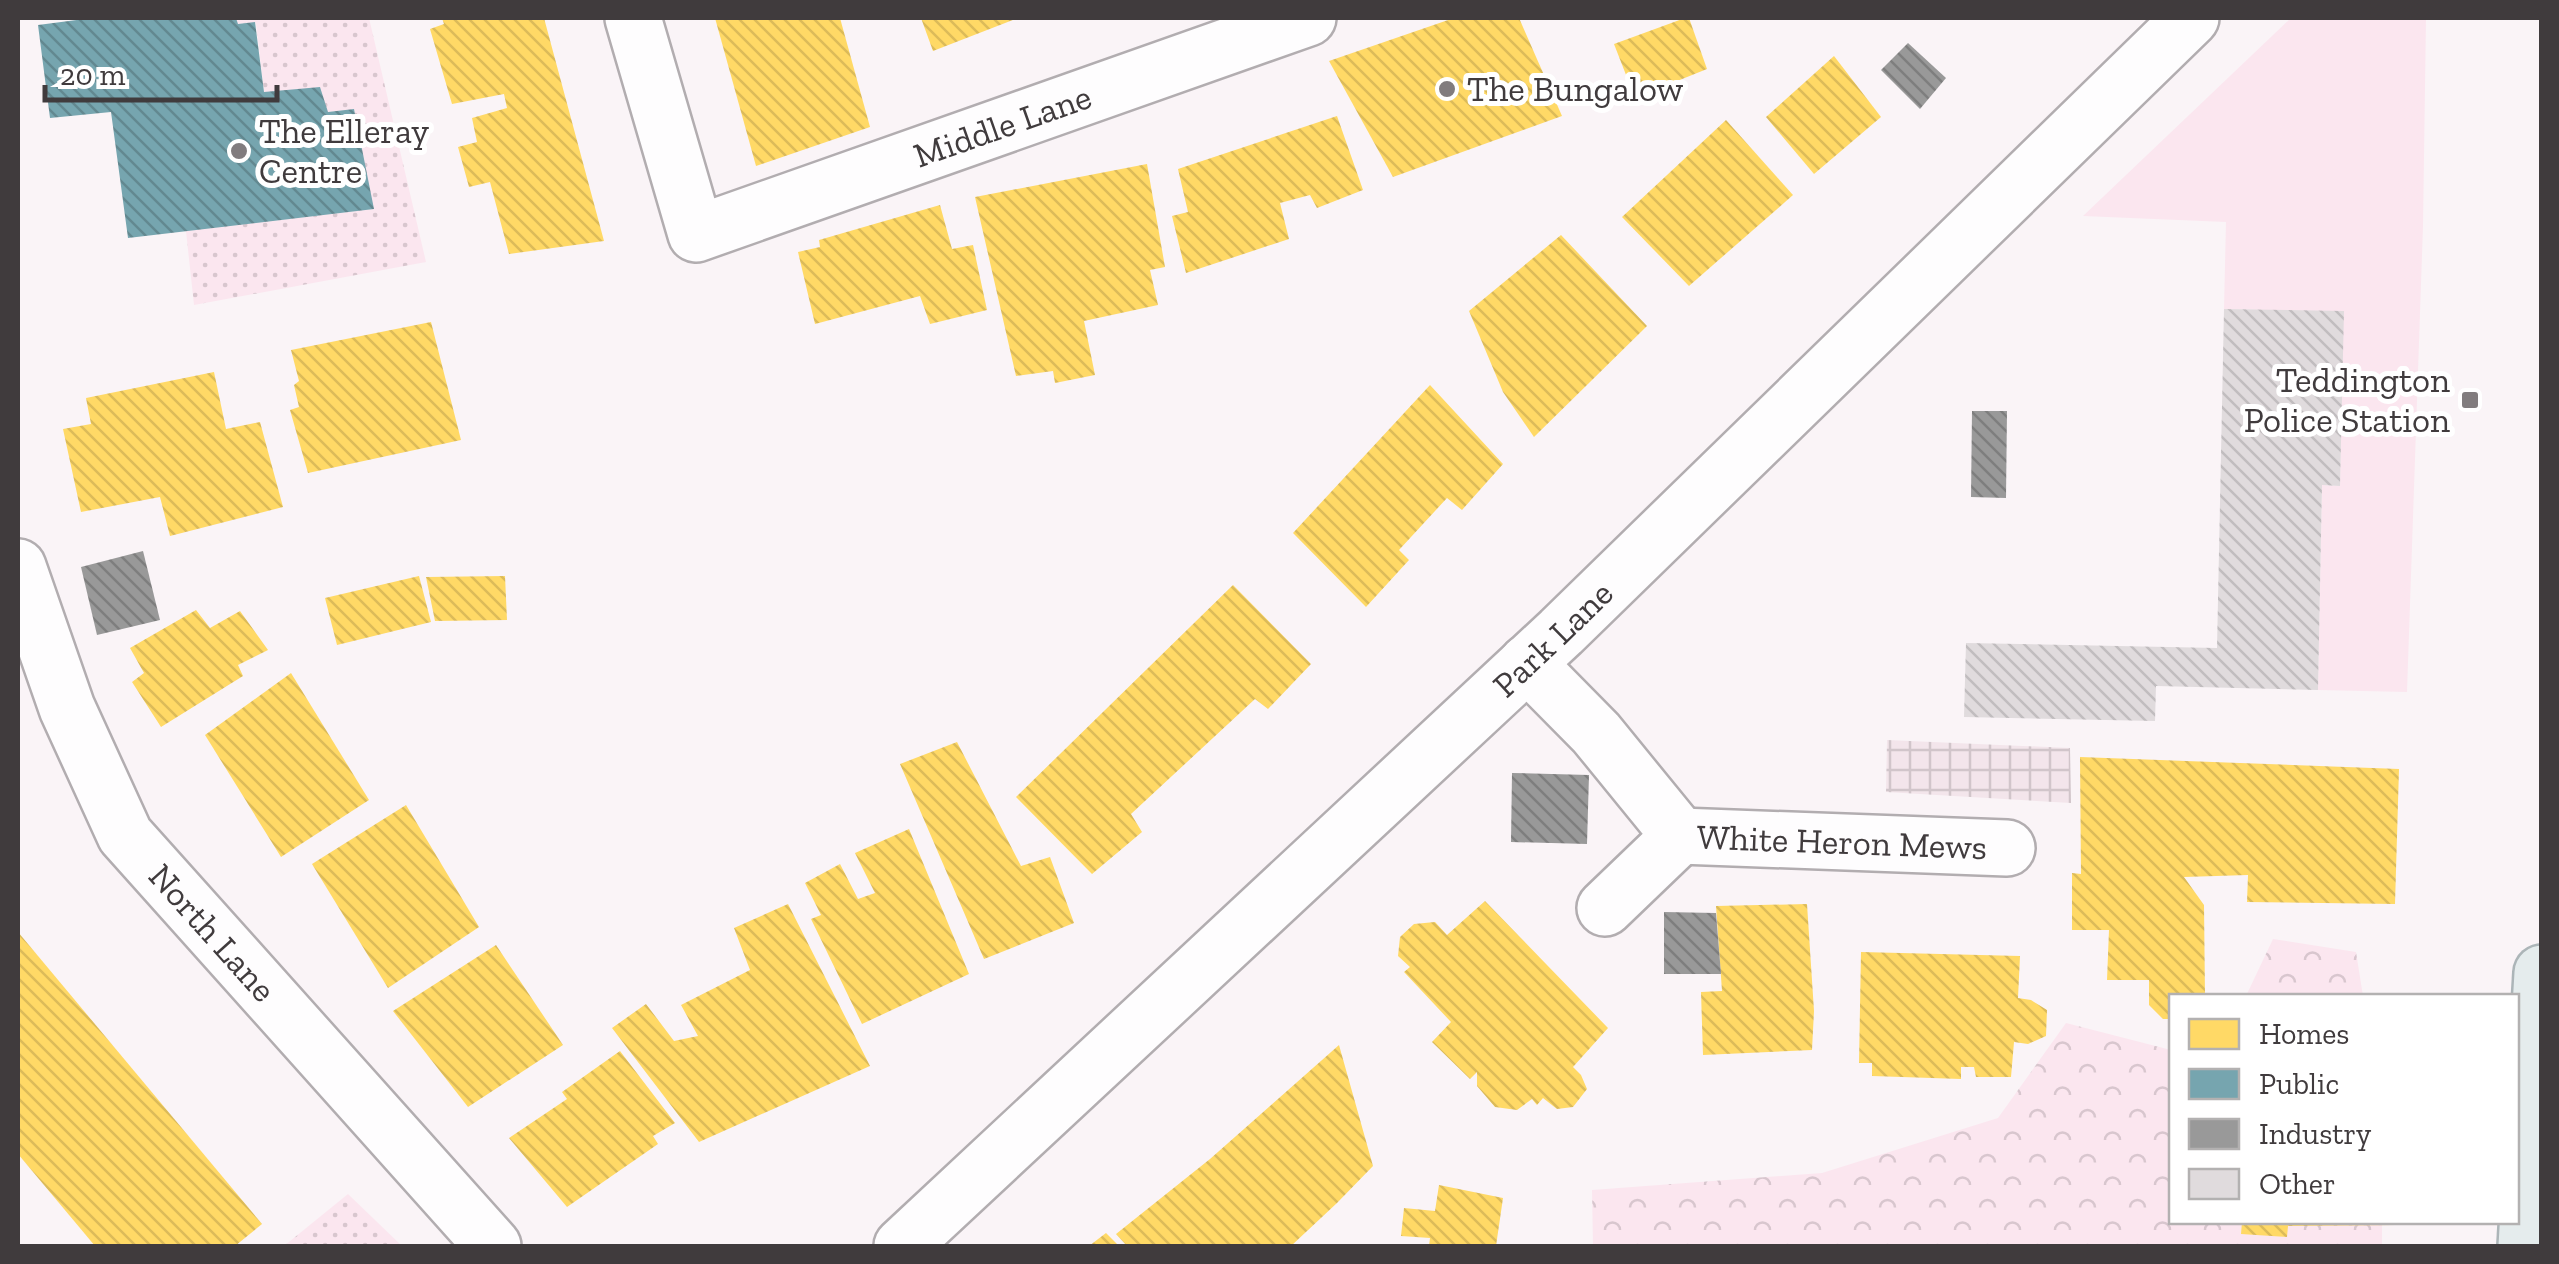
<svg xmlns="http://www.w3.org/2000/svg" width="2559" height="1264" viewBox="0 0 2559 1264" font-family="'Zilla Slab',serif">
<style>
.industrial{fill:url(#industrial-grid)}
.grass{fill:#fbe6ef}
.forest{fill:url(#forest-crowns)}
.garden{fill:url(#garden-dots)}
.homes{fill:url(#homes-back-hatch)}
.public{fill:url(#public-back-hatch)}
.industry{fill:url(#industry-back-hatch)}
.building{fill:url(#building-back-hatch)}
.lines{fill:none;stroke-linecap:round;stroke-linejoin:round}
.minor-casing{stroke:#b2adb0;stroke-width:60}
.primary-casing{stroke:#acb5b8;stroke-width:60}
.minor{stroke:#fefdfe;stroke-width:55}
.primary{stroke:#e5eced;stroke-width:55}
.poi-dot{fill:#817c7e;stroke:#fff;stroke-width:4}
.labels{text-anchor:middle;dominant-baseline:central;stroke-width:10;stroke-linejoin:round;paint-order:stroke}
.poi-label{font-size:35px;fill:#403b3d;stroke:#fff;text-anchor:start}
.street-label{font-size:35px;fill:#403b3d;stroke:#fff}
</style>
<defs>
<pattern id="industrial-grid" width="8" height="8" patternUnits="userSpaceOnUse" patternTransform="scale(2.5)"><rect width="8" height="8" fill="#f3e5eb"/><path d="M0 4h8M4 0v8" fill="none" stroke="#d1c5ca"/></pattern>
<pattern id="forest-crowns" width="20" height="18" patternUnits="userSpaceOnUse" patternTransform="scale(2.5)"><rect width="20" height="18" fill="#fbe6ef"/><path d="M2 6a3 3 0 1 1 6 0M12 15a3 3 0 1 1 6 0" fill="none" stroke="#d8c6ce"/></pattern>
<pattern id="garden-dots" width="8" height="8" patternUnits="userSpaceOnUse" patternTransform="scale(2.5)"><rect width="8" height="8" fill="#fbe6ef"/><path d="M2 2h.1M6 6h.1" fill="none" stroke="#d8c6ce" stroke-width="1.8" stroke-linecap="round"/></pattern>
<pattern id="homes-back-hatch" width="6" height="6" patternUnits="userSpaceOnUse" patternTransform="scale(2.5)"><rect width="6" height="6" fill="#ffd966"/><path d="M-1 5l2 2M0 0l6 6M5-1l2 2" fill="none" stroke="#dcbb59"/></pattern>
<pattern id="public-back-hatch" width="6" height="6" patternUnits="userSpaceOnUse" patternTransform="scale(2.5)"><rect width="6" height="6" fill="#76a5af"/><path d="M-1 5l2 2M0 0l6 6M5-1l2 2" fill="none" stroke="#628890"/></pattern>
<pattern id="industry-back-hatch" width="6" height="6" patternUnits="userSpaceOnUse" patternTransform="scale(2.5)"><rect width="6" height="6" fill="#999"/><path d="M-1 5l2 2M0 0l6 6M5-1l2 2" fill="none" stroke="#7e7e7e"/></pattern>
<pattern id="building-back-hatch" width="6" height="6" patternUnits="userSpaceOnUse" patternTransform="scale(2.5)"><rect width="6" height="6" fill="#e0dbdd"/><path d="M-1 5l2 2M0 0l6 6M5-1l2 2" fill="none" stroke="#c1bdbf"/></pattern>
</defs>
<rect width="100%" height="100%" fill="#faf4f7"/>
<!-- industrial -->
<polygon class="industrial" points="1887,740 2070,748 2071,803 1886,792"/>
<!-- grass -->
<polygon class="grass" points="2291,18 2426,18 2423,226 2407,692 2318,690 2322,485 2340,486 2343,312 2224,309 2226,222 2083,216"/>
<!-- forest -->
<g class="forest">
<polygon points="2273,939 2356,952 2363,996 2246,996"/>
<polygon points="2066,1023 2171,1050 2172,1222 2382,1222 2382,1246 1593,1246 1592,1190 1822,1173 1998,1118"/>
</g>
<!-- garden -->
<g class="garden">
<polygon points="236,18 369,18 426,262 194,305 186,231 373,209 354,110 328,112 264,92 256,23 238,24"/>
<polygon points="348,1194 402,1246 284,1246"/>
</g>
<!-- homes -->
<g class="homes">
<polygon points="442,18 544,18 604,241 509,254 490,182 469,187 458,147 477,142 472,118 507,108 504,94 452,104 430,29 444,24"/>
<polygon points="715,18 840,18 870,127 756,166"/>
<polygon points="921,18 1018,18 933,51"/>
<polygon points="1454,18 1519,18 1562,116 1393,177 1329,61"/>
<polygon points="1685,18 1689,18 1707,69 1635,98 1614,44"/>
<polygon points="1834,56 1881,117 1814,174 1766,117"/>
<polygon points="1337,116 1363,190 1317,208 1310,195 1280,203 1289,239 1186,273 1172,216 1188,212 1178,169"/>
<polygon points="1726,120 1793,195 1689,286 1622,217"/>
<polygon points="1147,164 1165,267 1150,270 1158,305 1084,321 1095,375 1055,383 1053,371 1016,376 975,197"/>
<polygon points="940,205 952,249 973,245 987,310 930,324 920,296 815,324 798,252 820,247 819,240"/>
<polygon points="1561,235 1647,326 1534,437 1503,392 1469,311"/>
<polygon points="431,322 461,440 308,473 290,410 299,407 294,385 299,381 291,350"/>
<polygon points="214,372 226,429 260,422 283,507 170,536 160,497 81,512 63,429 91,424 86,398"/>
<polygon points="1430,385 1503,464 1462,510 1447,498 1399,550 1409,560 1366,607 1293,533"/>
<polygon points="419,576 431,622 337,645 325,598"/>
<polygon points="505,576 507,620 435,621 426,577"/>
<polygon points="1233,585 1311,664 1268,709 1255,699 1131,814 1142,832 1092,874 1016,797"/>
<polygon points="196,610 210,628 240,611 268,650 238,665 243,676 161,727 132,682 144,673 130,648"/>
<polygon points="291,673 369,800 281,857 205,735"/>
<polygon points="957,742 1021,866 1050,857 1074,923 984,959 900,764"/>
<polygon points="2080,757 2399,769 2395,904 2247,902 2248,875 2184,877 2204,905 2205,996 2172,996 2172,1019 2163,1019 2149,1005 2149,980 2107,980 2109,930 2072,930 2072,873 2081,874"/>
<polygon points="406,805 479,927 388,988 312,864"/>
<polygon points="909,829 969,974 862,1024 811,919 821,915 805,883 840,864 858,899 875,893 855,853"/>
<polygon points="1485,901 1608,1028 1573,1067 1581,1075 1587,1089 1573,1107 1557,1109 1543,1098 1537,1105 1532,1099 1517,1110 1495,1107 1477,1086 1477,1072 1470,1079 1432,1042 1451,1022 1404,972 1410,967 1398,956 1400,937 1414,924 1435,922 1447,935"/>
<polygon points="788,904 870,1066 699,1142 612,1028 646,1004 674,1041 698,1036 681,1005 750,970 734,928"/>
<polygon points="1807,904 1814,1011 1812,1050 1703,1055 1701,992 1722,991 1716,906"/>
<polygon points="18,932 262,1224 235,1246 95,1246 18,1154"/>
<polygon points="496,945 563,1045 468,1107 393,1011"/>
<polygon points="1861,952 2020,956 2018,998 2031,1000 2047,1010 2046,1036 2028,1044 2014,1042 2011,1077 1976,1077 1974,1067 1961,1067 1961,1079 1872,1076 1872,1063 1859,1063"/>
<polygon points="1339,1045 1373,1166 1337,1203 1291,1246 1127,1246 1116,1234 1210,1159"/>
<polygon points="620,1051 675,1123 653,1136 658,1144 567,1207 509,1138 567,1099 562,1092"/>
<polygon points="1439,1185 1503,1198 1496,1246 1429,1246 1430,1238 1401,1236 1404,1208 1435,1211"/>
<polygon points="2242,1222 2395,1222 2395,1225 2288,1226 2287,1237 2241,1234"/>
<polygon points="1106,1233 1119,1246 1089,1246"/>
</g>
<!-- public -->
<polygon class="public" points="92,18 236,18 238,24 255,22 264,92 320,87 328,112 354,109 374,209 128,238 111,112 50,118 38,25"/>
<!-- industry -->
<g class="industry">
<polygon points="1908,43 1946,78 1920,109 1881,70"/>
<polygon points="1972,411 2007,411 2006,498 1971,497"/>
<polygon points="143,551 160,620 97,635 81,567"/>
<polygon points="1512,773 1589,775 1587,844 1511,842"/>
<polygon points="1664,912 1716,913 1721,974 1664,974"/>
</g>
<!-- building -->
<polygon class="building" points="2224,309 2344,311 2340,486 2322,485 2318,690 2156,686 2155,721 1964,717 1966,643 2217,648"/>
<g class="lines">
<defs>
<g id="minor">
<path id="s1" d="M633,18L696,234L1308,18"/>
<path id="s2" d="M18,567L67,708L125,835L493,1246"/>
<polyline points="1527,663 1596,733 1680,836 1605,908"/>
<path id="s3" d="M1680,836L2007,848"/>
<path id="s4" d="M902,1246L1561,632L2191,18"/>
</g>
<polyline id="primary" points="2526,1246 2542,973"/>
</defs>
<!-- minor casing -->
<use href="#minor" class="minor-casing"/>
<!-- primary casing -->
<use href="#primary" class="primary-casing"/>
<!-- minor -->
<use href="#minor" class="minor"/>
<!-- primary -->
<use href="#primary" class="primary"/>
</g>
<!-- markers -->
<g class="poi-dot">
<circle cx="1447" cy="89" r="10"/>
<circle cx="239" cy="151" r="10"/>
<rect x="2460" y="390" width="20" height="20" rx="5"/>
</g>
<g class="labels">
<!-- poi labels -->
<g class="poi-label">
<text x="1467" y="89">The Bungalow</text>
<text x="259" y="131">The Elleray<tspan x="259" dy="40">Centre</tspan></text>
<text x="2450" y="380" text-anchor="end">Teddington<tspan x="2450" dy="40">Police Station</tspan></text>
</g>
<!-- street labels -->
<g class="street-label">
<text stroke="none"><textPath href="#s1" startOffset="550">Middle Lane</textPath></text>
<text stroke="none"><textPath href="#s4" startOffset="890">Park Lane</textPath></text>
<text stroke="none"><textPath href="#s3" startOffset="162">White Heron Mews</textPath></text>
<text stroke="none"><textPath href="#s2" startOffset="420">North Lane</textPath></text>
</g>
</g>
<!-- border -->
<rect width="2559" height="1264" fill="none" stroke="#403b3d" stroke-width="40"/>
<!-- legend -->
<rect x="2169" y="994" width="350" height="230" fill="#ffffff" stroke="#b3b1b1" stroke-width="2.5"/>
<rect x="2189" y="1019" width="50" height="30" fill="#ffd966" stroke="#b3b1b1" stroke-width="2.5"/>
<text x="2259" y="1044" font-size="30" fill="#403b3d">Homes</text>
<rect x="2189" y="1069" width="50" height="30" fill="#76a5af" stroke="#b3b1b1" stroke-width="2.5"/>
<text x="2259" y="1094" font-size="30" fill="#403b3d">Public</text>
<rect x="2189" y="1119" width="50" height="30" fill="#999999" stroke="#b3b1b1" stroke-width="2.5"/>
<text x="2259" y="1144" font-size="30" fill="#403b3d">Industry</text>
<rect x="2189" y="1169" width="50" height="30" fill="#e0dbdd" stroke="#b3b1b1" stroke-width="2.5"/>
<text x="2259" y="1194" font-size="30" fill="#403b3d">Other</text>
<!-- scale -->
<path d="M45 85v15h232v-15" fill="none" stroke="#403b3d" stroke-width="5"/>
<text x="60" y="85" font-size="30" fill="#403b3d" stroke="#ffffff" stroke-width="8" paint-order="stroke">20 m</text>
</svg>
